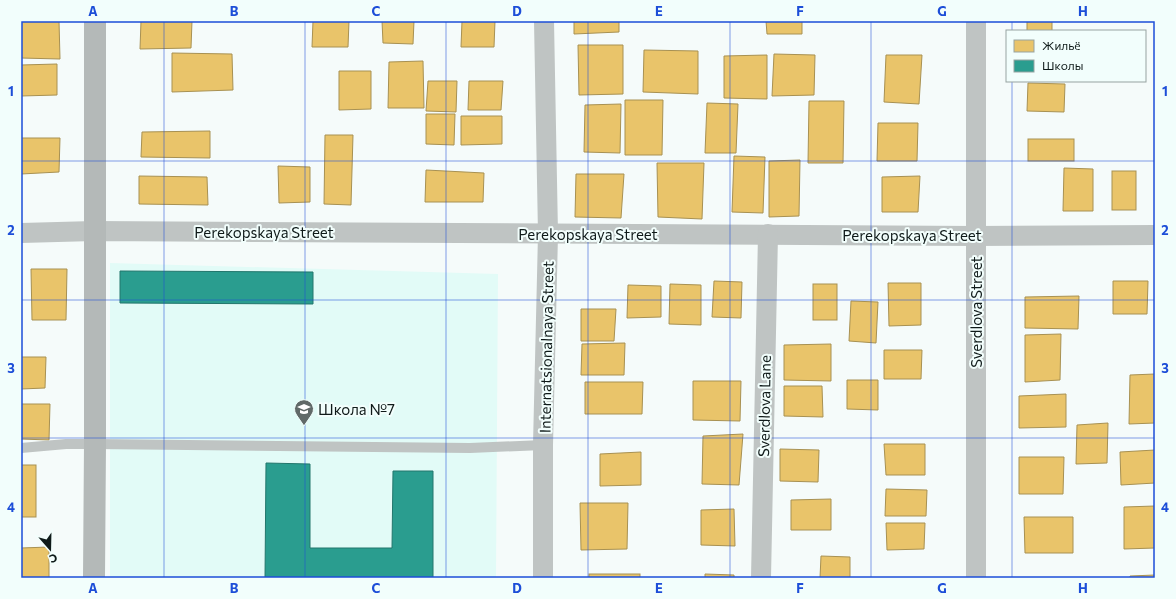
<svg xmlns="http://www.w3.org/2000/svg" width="1176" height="599" viewBox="0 0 1176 599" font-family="Commissioner,sans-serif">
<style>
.built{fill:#e2fbf7}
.homes{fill:#e9c46a;stroke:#a89152}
.schools{fill:#2a9d8f;stroke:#22766c}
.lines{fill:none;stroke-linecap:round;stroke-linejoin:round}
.lane{stroke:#bfc4c3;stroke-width:10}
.street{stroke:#bfc4c3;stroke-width:20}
.secondary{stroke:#b4b9b8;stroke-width:22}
.grid{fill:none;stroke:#1d4ed8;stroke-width:1;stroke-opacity:0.55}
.labels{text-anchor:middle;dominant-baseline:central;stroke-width:4;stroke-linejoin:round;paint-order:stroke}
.street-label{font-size:15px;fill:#0f1a19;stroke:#f2fefc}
.poi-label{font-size:15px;fill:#0f1a19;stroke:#f2fefc;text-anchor:start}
.neatline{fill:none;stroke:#1d4ed8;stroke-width:1.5}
.grid-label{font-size:13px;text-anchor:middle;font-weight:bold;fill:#1d4ed8}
</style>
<rect width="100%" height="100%" fill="#f5fbfa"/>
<!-- built -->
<polygon class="built" points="110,263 498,274 496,578 110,578"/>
<!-- homes -->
<g class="homes">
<polygon points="21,21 59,21 60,59 21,58"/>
<polygon points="141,21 192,21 191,48 140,49"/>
<polygon points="313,21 349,21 348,47 312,47"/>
<polygon points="382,21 414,21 413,44 383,43"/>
<polygon points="462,21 495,21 494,47 461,47"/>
<polygon points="574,21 619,21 619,32 574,34"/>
<polygon points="766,21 802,21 802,34 767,34"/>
<rect x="1027" y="21" width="25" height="10"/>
<polygon points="578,45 623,45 623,94 579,95"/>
<polygon points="644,50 698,51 698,94 643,92"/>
<polygon points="172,53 232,54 233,90 172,92"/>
<polygon points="774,54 815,55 814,95 772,96"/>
<polygon points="767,55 767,99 724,98 724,56"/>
<polygon points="886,55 922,55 919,104 884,102"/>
<polygon points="423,61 424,108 388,108 389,62"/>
<polygon points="57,64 57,95 21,96 21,65"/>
<polygon points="339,71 371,71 371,109 339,110"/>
<polygon points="428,81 457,81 456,112 426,111"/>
<polygon points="469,81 503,81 501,110 468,110"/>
<polygon points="1028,83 1065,84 1064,112 1027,111"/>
<polygon points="625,100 663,100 662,155 625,155"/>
<polygon points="809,101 844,101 843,163 808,163"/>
<polygon points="707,103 738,104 736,153 705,153"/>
<polygon points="621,104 620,153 584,152 585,105"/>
<polygon points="426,114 455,114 454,145 426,144"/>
<polygon points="461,116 502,116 502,144 461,145"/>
<polygon points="878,123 918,123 917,161 877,161"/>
<polygon points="210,131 210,158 141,157 142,132"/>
<polygon points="325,135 353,135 351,205 324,204"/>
<polygon points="21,138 60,138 59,172 21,174"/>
<rect x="1028" y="139" width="46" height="22"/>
<polygon points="734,156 765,157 763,213 732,212"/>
<polygon points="800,160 799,216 769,217 769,161"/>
<polygon points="657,163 704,163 702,219 658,217"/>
<polygon points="278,166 310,167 310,202 279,203"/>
<polygon points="1064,168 1093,169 1093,211 1063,211"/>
<polygon points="426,170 484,173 483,202 425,202"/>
<rect x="1112" y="171" width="24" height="39"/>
<polygon points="576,174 624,174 621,218 575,217"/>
<polygon points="139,176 207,177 208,205 139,204"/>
<polygon points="920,176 918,212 882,212 882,177"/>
<polygon points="31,269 67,269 66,320 32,320"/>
<polygon points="714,281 742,282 741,318 712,317"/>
<polygon points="1113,281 1148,281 1147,314 1113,314"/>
<polygon points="888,283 921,283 921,325 889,326"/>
<polygon points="670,284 701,285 701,325 669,324"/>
<rect x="813" y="284" width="24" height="36"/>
<polygon points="628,285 661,286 661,317 627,318"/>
<polygon points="1079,296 1078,329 1025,328 1025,297"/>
<polygon points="851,301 878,302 876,343 849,341"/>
<polygon points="581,309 616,309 614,341 581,341"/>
<polygon points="1061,334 1060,380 1025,382 1025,335"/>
<polygon points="625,343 624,375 581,375 582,344"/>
<polygon points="831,344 831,381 784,380 784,345"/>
<polygon points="884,350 922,350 921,379 884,379"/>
<polygon points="21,357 46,357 45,388 21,389"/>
<polygon points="1155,374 1155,423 1129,424 1130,375"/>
<polygon points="847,380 878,380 878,410 847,409"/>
<polygon points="693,381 741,381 740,421 693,420"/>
<polygon points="585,382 643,382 642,414 585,414"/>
<polygon points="784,386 822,386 823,417 784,416"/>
<polygon points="1066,394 1066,427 1019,428 1019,396"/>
<polygon points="21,404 50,404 49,440 21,439"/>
<polygon points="1108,423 1107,463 1076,464 1077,425"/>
<polygon points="743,434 739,485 702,484 703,436"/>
<polygon points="884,444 925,444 925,475 886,475"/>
<polygon points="780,449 819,450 818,482 780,481"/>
<polygon points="1155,450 1155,483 1121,485 1120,452"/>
<polygon points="641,452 641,485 600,486 600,454"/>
<polygon points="1019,457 1064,457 1063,494 1019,494"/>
<rect x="21" y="465" width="15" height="52"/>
<polygon points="886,489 927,490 926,516 885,516"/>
<polygon points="831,499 831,530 791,530 791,500"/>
<polygon points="580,503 628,503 627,549 581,550"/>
<polygon points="1155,506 1155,548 1124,549 1124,507"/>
<polygon points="734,509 735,546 701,545 701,510"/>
<polygon points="1024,517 1073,517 1073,553 1025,553"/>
<polygon points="886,523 925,523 924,549 887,550"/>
<polygon points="49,547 49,578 21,578 21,548"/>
<polygon points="821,556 850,557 850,578 820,578"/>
<rect x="589" y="574" width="51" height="4"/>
<polygon points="705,574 734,575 734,578 705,578"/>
<polygon points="1155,575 1155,578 1130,578 1130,576"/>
</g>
<!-- schools -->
<g class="schools">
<polygon points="120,271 313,272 313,304 120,303"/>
<polygon points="266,463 310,464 310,548 392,548 393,471 433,471 433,578 265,578"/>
</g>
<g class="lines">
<!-- lane -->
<polyline class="lane" points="21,448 66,444 95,444 470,448 543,445"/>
<!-- street -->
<g class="street">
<polyline points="976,21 976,578"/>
<polyline points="21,233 94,231 975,236 1155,235"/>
<polyline points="543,578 543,445 548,234 544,21"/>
<polyline points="761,578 768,234"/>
</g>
<!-- secondary -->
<polyline class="secondary" points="94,578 95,444 95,21"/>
</g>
<!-- grid -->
<path class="grid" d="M164,21V578M305,21V578M446,21V578M588,21V578M730,21V578M871,21V578M1012,21V31M1012,81V578M21,161H1155M21,300H1155M21,438H1155"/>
<!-- icons -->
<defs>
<symbol id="school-pin" viewBox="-11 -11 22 30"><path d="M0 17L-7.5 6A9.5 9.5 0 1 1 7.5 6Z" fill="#606968" stroke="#f2fefc"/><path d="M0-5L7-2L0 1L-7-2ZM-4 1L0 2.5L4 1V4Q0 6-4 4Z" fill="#fff"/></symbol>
</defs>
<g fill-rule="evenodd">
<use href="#school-pin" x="293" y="398" width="22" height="30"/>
</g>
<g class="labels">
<!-- street labels -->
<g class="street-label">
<text x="264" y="232">Perekopskaya Street</text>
<text x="588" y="234">Perekopskaya Street</text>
<text x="912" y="235">Perekopskaya Street</text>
<text transform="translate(976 312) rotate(-90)">Sverdlova Street</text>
<text transform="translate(546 347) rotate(-89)">Internatsionalnaya Street</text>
<text transform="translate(764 406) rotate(-89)">Sverdlova Lane</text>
</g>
<!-- poi labels -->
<g class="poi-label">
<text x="318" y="409">Школа №7</text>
</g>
</g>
<!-- border -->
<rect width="1176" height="599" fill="none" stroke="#f2fefc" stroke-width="44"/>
<!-- legend -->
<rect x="1006" y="30" width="140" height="52" fill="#f2fefc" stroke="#97a3a1"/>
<rect x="1014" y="40" width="20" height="12" fill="#e9c46a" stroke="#97a3a1"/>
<text x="1042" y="50" font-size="12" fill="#0f1a19">Жильё</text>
<rect x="1014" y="60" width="20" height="12" fill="#2a9d8f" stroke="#97a3a1"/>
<text x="1042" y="70" font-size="12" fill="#0f1a19">Школы</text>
<!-- north arrow -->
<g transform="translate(50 549) rotate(160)" stroke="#f2fefc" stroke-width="3" paint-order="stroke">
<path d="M0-3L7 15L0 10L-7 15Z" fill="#0f1a19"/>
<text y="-6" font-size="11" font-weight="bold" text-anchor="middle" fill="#0f1a19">С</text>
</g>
<rect x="22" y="22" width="1132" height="555" class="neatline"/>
<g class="grid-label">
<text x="93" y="16">A</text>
<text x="234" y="16">B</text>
<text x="376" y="16">C</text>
<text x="517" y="16">D</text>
<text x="659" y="16">E</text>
<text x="800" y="16">F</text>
<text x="942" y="16">G</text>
<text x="1083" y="16">H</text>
<text x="11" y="96">1</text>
<text x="1165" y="96">1</text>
<text x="11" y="235">2</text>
<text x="1165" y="235">2</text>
<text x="11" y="373">3</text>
<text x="1165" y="373">3</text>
<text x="11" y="512">4</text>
<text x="1165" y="512">4</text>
<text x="93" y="593">A</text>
<text x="234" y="593">B</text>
<text x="376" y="593">C</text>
<text x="517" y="593">D</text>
<text x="659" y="593">E</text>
<text x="800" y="593">F</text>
<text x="942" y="593">G</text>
<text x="1083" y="593">H</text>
</g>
</svg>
